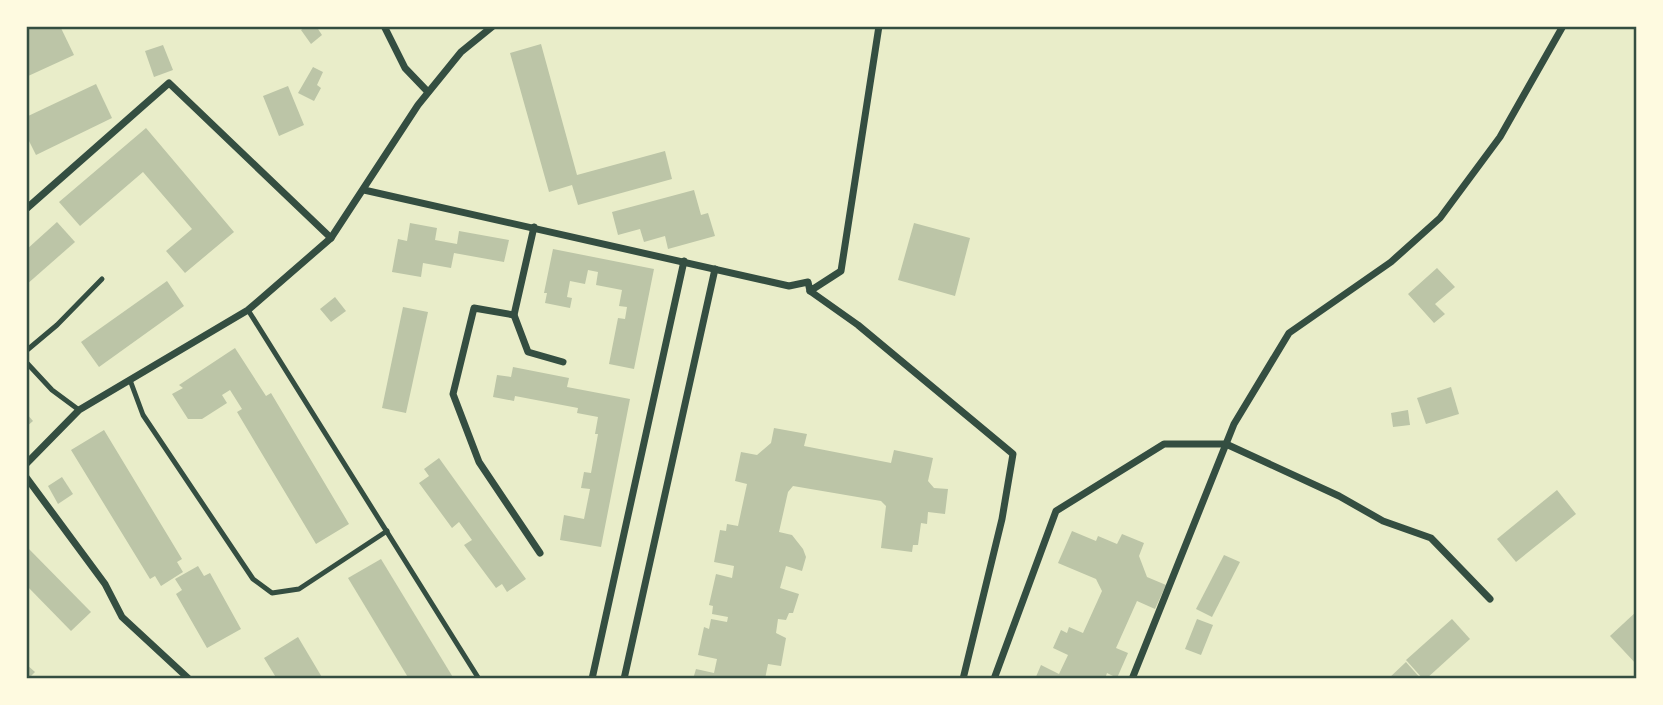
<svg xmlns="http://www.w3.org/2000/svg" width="1663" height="705" viewBox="0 0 1663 705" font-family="'Titillium Web',sans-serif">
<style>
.building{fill:#bcc5a7}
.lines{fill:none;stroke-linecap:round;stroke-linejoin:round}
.service{stroke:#344e41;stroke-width:5}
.minor{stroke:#344e41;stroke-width:7}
.neatline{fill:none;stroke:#344e41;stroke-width:2.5}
</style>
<rect width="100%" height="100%" fill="#e9edc9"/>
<!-- building -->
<g class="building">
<polygon points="33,26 60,26 74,55 26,77 26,29"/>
<polygon points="306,26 316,26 322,35 311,44 301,30"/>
<polygon points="541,44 577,175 665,151 672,179 578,205 572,185 549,192 510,53"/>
<polygon points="163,45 173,70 154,77 145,51"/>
<polygon points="313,67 323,72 317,85 321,88 314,101 298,93"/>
<polygon points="96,84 112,118 36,155 26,135 26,117"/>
<polygon points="288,86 304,125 279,136 263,96"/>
<polygon points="146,128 234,232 185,273 166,251 192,229 143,172 80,226 59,202"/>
<polygon points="694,190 701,215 708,213 715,236 668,249 665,236 644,242 640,229 618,235 612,212"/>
<polygon points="57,222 75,242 26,285 26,250"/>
<polygon points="410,223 437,228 435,240 457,244 459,231 509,240 504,262 454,253 451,268 423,263 421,277 392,272 398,239 407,241"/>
<polygon points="914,223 970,238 955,296 898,280"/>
<polygon points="553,249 654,269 634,369 609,364 618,318 625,319 627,307 619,306 622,290 596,285 598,272 588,270 585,284 570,281 567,297 572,298 570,308 545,303 547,293 544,293"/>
<polygon points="1437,268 1455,287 1435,304 1445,314 1434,323 1408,294"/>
<polygon points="167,281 184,306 99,367 81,342"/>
<polygon points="335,297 346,311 331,322 320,309"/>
<polygon points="403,307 428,312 406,413 382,408"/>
<polygon points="235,348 266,396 271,393 349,524 316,544 237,412 242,409 230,390 222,395 227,403 202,419 188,419 172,394 183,388 179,385"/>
<polygon points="513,367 569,378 567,387 630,399 601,547 560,540 564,515 584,519 590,489 581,488 584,472 591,473 598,434 595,434 598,417 577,413 578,408 515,396 514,401 493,397 497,375 511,377"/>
<polygon points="1451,387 1459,414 1426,424 1417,398"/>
<polygon points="1408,410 1410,425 1393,427 1391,413"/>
<polygon points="26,413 33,421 26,427"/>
<polygon points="774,428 807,434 804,446 891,463 894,450 933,458 928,481 934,488 948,489 945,514 928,512 927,524 921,523 918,545 913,545 912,552 881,548 886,506 881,501 793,486 788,492 779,532 792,535 803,549 806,557 802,571 786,566 780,588 799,594 793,613 789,613 786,620 778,619 776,633 786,638 781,666 768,664 765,679 693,679 696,669 714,673 717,659 698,655 704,627 709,629 711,619 727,622 728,617 712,614 713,606 709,605 716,574 732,578 734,566 714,562 720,530 726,531 727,524 738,526 747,484 735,481 741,452 757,455 771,443"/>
<polygon points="104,430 182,559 177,562 183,572 161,586 155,576 150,579 71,450"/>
<polygon points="439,458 526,579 507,592 502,584 496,588 464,545 472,540 459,522 452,528 419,483 429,476 424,469"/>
<polygon points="62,477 73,494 58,504 48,486"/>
<polygon points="1557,490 1576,514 1516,562 1497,539"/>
<polygon points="1072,531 1096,541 1098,536 1117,544 1122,534 1144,543 1139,556 1147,577 1166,585 1155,609 1137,601 1116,648 1128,653 1117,678 1107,673 1105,679 1035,679 1041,665 1059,674 1068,655 1053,648 1061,630 1067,633 1069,627 1083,633 1102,591 1096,579 1058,563"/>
<polygon points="26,546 91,612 71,631 26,585"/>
<polygon points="1224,555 1240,562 1212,617 1196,609"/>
<polygon points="381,559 454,679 409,679 348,578"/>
<polygon points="198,566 204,576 210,573 241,629 207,648 176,594 182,590 175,579"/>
<polygon points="1637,611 1637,665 1610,636"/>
<polygon points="1197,619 1213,625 1201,655 1185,649"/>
<polygon points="1452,619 1470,639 1426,679 1423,679 1406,660"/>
<polygon points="298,637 323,679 277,679 264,658"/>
<polygon points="1406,662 1421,679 1388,679"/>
<polygon points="26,664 35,672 28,679 26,679"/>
</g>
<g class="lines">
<!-- service -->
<g class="service">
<polyline points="248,310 479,679"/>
<polyline points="26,351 57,325 102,279"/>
<polyline points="26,362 52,390 79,410"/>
<polyline points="130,380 143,415 253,579 272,593 299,589 387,531"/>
</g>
<!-- minor -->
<g class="minor">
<polyline points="384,26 405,68 428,92"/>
<polyline points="364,190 789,286 808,282 810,291 841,271 879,26"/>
<polyline points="26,209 169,83 331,238"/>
<polyline points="534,227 514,315 474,308 453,394 479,462 540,553"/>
<polyline points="810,291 858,325 1013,454 1002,519 963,679"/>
<polyline points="514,315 528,352 563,362"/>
<polyline points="26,464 79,410 248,310 331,238 418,105 461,52 493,26"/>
<polyline points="26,477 105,584 122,617 189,679"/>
<polyline points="592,679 684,261"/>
<polyline points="624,679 715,269"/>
<polyline points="994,679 1056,511 1164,444 1226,444 1339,496 1383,521 1431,538 1490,599"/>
<polyline points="1132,679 1234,424 1289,333 1391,262 1440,218 1500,137 1563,26"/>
</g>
</g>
<!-- border -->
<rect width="1663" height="705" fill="none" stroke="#fefae0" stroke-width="56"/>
<rect x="28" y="28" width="1607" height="649" class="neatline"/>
</svg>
